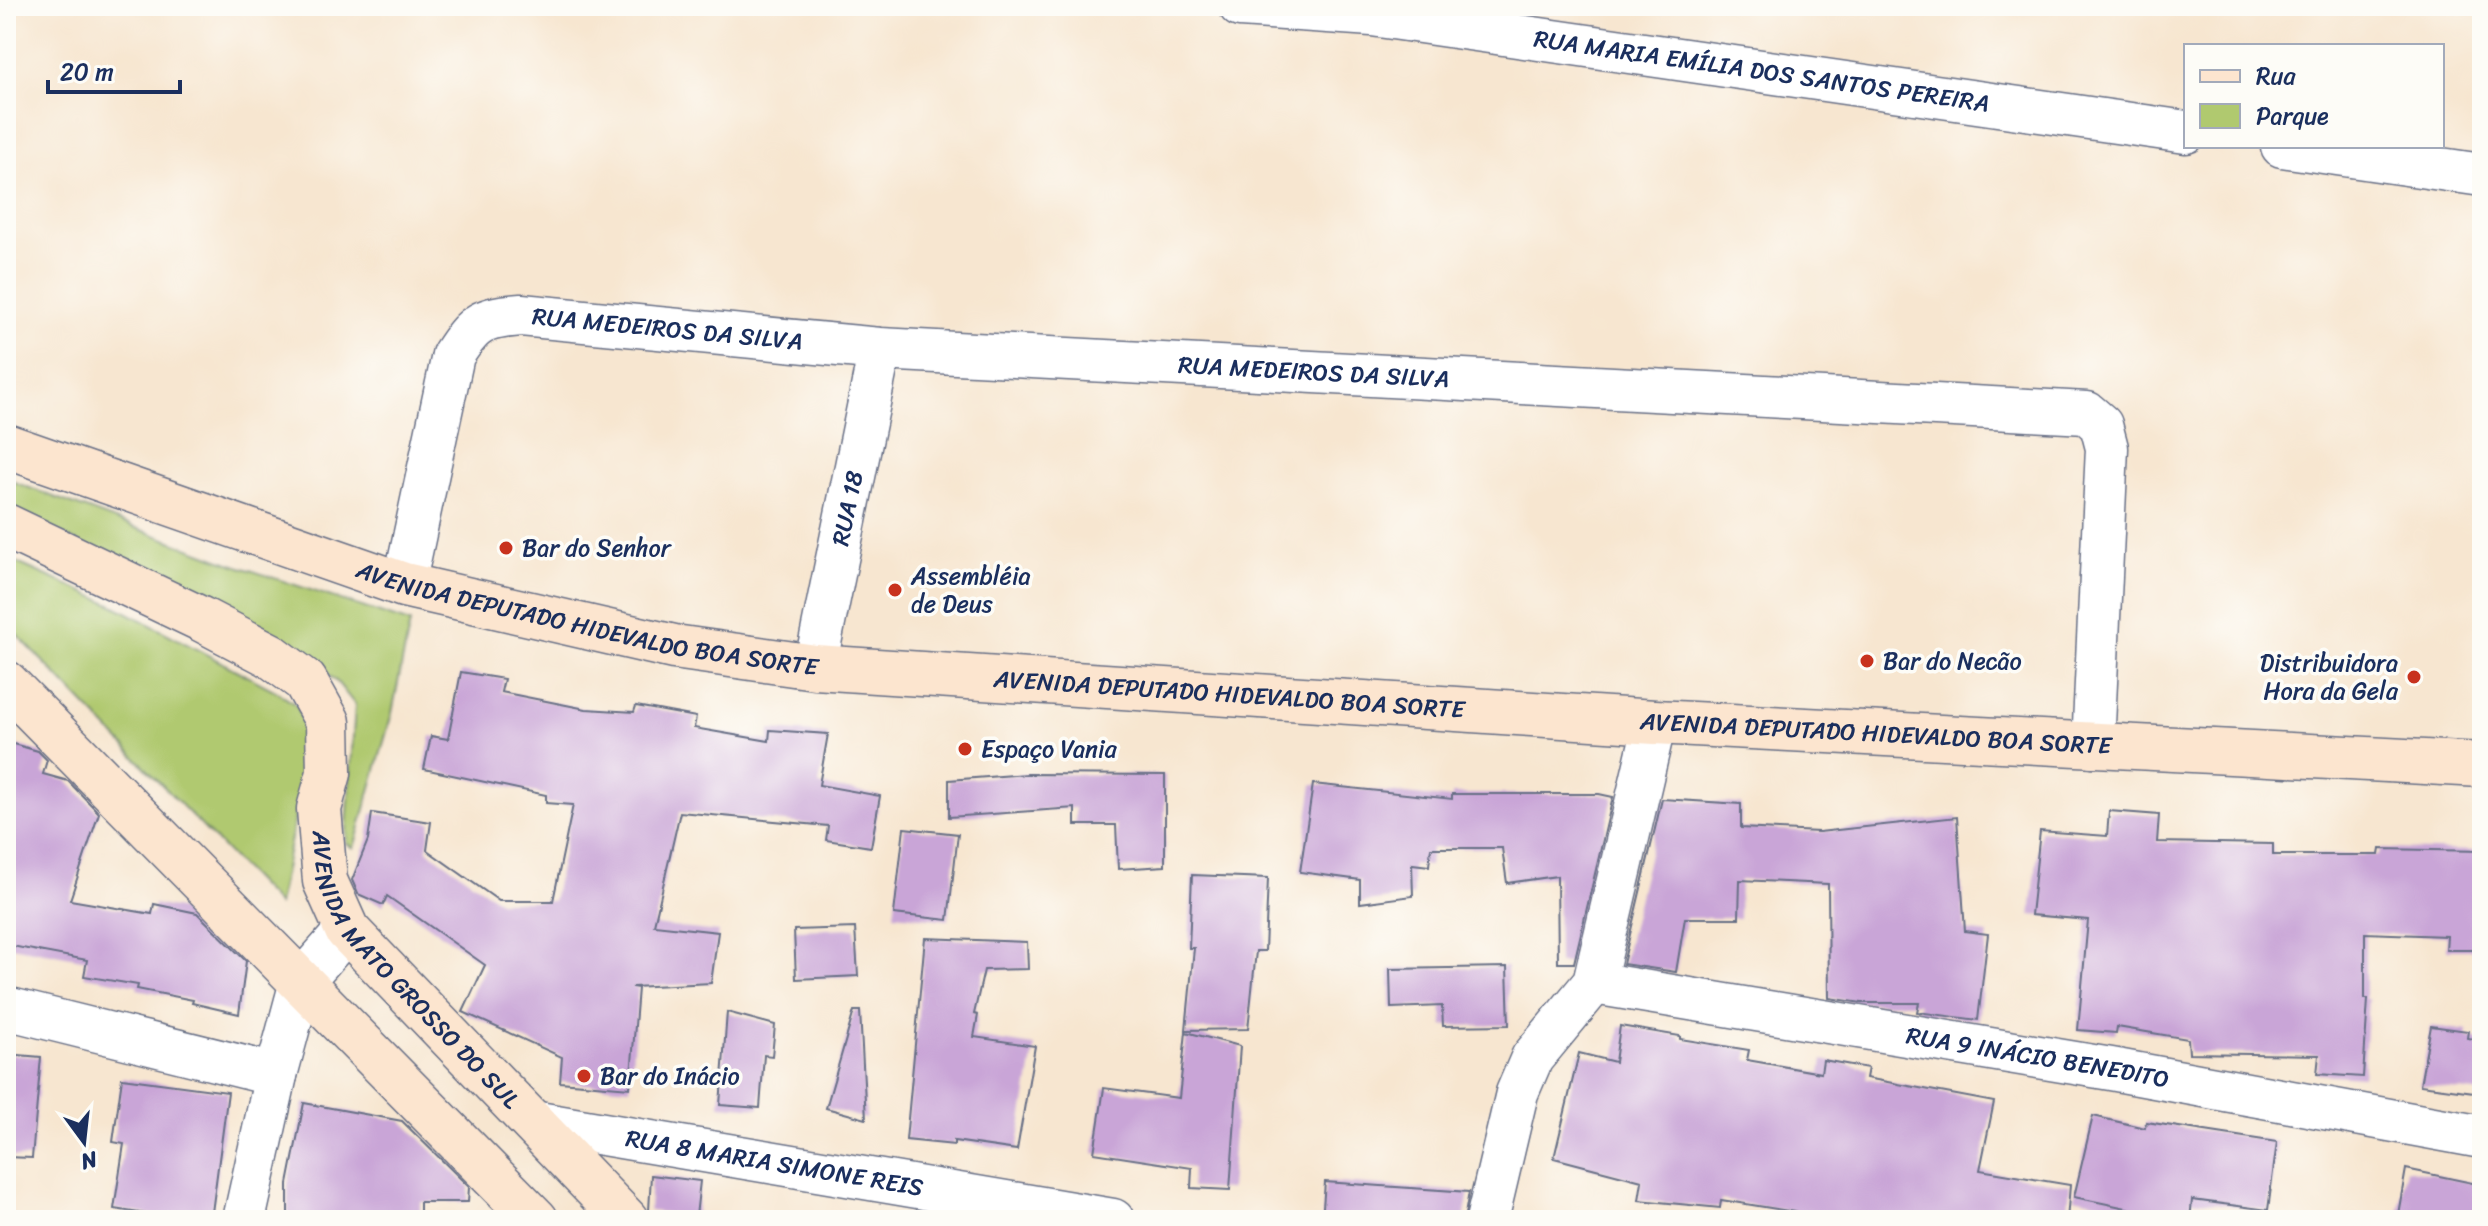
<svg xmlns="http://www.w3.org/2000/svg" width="2488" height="1226" viewBox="0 0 2488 1226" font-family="Sriracha,sans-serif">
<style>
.green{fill:#b0c96f;stroke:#667c66;stroke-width:2}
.building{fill:#c9a5d7}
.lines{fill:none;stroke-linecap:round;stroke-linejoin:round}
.street-casing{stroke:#686f86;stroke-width:45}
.secondary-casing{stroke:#686f86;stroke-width:47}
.street{stroke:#fff;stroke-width:42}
.secondary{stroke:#fce5cf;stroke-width:44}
.poi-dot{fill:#c8321e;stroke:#fdfcf7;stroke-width:3}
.labels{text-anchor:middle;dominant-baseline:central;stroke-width:7;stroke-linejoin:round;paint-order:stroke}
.street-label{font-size:24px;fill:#1b2f5e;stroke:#fdfcf7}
.poi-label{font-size:24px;fill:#1b2f5e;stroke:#fdfcf7;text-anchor:start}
</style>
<rect width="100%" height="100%" fill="#fdfcf7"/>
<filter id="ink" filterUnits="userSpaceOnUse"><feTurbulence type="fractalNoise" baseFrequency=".0125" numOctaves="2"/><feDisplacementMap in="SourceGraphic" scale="16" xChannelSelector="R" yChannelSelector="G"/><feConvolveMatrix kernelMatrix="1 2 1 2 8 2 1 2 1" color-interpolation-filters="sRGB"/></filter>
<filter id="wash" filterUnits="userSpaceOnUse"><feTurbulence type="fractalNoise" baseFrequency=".006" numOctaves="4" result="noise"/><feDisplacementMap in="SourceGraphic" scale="32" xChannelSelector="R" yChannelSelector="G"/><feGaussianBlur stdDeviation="1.8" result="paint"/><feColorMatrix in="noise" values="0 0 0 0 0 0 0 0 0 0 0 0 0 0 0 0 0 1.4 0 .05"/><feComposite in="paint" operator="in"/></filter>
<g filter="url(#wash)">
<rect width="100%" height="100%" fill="#f7e6d0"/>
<!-- green -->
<g class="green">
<polygon points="6,479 229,563 410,623 392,713 354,848 346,843 355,705 337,682 289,642 6,508"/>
<polygon points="6,558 113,605 276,691 297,706 310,741 278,905 6,623"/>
</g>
<g id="blocks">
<!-- building -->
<g class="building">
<polygon points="461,672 504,679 501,692 586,709 634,712 636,706 696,717 694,728 769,741 770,730 828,734 819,785 880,796 871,847 826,840 828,826 680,812 654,925 718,932 711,983 632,987 638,988 630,1088 560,1082 562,1057 463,1012 485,965 387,896 383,905 358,894 352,880 368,840 372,813 431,822 427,850 499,901 553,901 573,805 546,803 546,795 424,769 431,736 448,739"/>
<polygon points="6,742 38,751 47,760 43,774 68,781 99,813 70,900 152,914 154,904 197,913 246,961 239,1014 192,1003 193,1000 137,989 138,985 84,976 87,960 6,945"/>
<polygon points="1028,774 1165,775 1165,866 1118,869 1116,825 1075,825 1075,808 949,817 949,780"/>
<polygon points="1313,784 1452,799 1452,794 1599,794 1613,797 1574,963 1558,963 1557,876 1507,883 1502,848 1431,848 1429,866 1412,864 1413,896 1360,903 1360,880 1300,872"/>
<polygon points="1662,799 1741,804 1741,828 1819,832 1957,817 1965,931 1988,934 1978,1020 1917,1012 1919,1003 1862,1003 1829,998 1828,884 1740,880 1739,918 1685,918 1676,972 1623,964"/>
<polygon points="2109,811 2159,815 2157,842 2273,844 2273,855 2379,855 2380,849 2482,851 2482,950 2446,950 2447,936 2365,933 2365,999 2368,999 2363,1077 2317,1074 2319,1055 2189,1053 2188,1039 2117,1027 2116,1033 2078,1030 2088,920 2031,915 2040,831 2107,836"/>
<polygon points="904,828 958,834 948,920 894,914"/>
<polygon points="1192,875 1268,878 1265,951 1256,951 1248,1029 1186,1030 1194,948 1189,948"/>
<polygon points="855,928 858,976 796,979 794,930"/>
<polygon points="925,938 1027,942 1028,969 984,970 974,1014 978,1015 974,1037 1035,1046 1017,1150 954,1141 954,1145 906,1140"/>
<polygon points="1507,967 1509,1025 1443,1026 1442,1006 1391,1008 1390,969"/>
<polygon points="854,1011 860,1011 866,1119 826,1108"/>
<polygon points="727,1012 775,1025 772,1056 764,1055 760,1108 720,1105"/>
<polygon points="1620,1026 1680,1036 1680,1039 1749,1050 1747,1060 1821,1073 1823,1060 1868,1068 1866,1078 1994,1102 1980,1170 2070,1185 2067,1220 1800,1220 1801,1213 1721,1200 1720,1208 1639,1200 1642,1181 1554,1158 1579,1053 1615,1062"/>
<polygon points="2431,1026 2468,1031 2467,1038 2482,1040 2482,1093 2420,1085"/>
<polygon points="1186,1032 1240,1046 1230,1190 1191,1188 1192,1168 1094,1153 1104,1088 1179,1098"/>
<polygon points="6,1054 41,1057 32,1158 6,1157"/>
<polygon points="122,1078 228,1092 211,1220 183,1220 114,1209 124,1144 113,1142"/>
<polygon points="304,1103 402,1121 469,1187 468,1202 420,1202 420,1220 288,1220 288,1184"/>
<polygon points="2093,1116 2145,1128 2146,1122 2277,1142 2268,1210 2192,1200 2190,1220 2135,1220 2136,1210 2074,1197"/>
<polygon points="2406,1169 2482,1185 2482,1220 2397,1220"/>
<polygon points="651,1175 700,1181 696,1216 649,1211"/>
<polygon points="1325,1182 1381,1186 1469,1192 1464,1220 1322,1220"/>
</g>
</g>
</g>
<g filter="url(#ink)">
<use href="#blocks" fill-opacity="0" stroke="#686f86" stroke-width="2"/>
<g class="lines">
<defs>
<g id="street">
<path id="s1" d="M1240,6L1372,15L2186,132"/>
<polyline points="2282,146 2482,175"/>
<path id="s2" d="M404,585L453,355C474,322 482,318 521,315L880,349L2087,413L2101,425L2107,448L2093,746"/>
<path id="s3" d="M815,667L880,349"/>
<path id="s4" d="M1594,983L2111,1069L2482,1137"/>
<polyline points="6,1008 276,1075"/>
<path id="s5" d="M532,1122L1113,1220"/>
<polyline points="244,1220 276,1075 301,982 347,930"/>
<polyline points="1487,1220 1517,1093 1532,1058 1594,983 1655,722"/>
</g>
<g id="secondary">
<path id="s6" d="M6,446L404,585L674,647L815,667L1655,722L2482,765"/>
<path id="s7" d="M6,526L201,619L270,655L305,681L328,722L329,773L319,809L325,881L347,930L626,1220"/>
<polyline points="6,683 536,1220"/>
</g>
</defs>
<!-- street casing -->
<use href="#street" class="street-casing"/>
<!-- secondary casing -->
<use href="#secondary" class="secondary-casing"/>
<!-- street -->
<use href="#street" class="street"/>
<!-- secondary -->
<use href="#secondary" class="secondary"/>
</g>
</g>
<!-- markers -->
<g class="poi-dot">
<circle cx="506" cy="548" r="8"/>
<circle cx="895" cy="590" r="8"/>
<circle cx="1867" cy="661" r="8"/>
<circle cx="2414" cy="677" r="8"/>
<circle cx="965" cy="749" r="8"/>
<circle cx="584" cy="1076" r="8"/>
</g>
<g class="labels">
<!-- street labels -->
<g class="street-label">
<text stroke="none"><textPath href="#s1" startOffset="526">RUA MARIA EMÍLIA DOS SANTOS PEREIRA</textPath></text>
<text stroke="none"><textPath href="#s2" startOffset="466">RUA MEDEIROS DA SILVA</textPath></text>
<text stroke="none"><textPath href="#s2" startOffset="1114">RUA MEDEIROS DA SILVA</textPath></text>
<text stroke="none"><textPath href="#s3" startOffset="162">RUA 18</textPath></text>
<text stroke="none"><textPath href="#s6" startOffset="608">AVENIDA DEPUTADO HIDEVALDO BOA SORTE</textPath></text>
<text stroke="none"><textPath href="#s6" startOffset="1256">AVENIDA DEPUTADO HIDEVALDO BOA SORTE</textPath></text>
<text stroke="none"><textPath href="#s6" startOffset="1904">AVENIDA DEPUTADO HIDEVALDO BOA SORTE</textPath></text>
<text stroke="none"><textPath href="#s7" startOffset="668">AVENIDA MATO GROSSO DO SUL</textPath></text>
<text stroke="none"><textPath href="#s4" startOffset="450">RUA 9 INÁCIO BENEDITO</textPath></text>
<text stroke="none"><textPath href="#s5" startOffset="246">RUA 8 MARIA SIMONE REIS</textPath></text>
</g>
<!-- poi labels -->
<g class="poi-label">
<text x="522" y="548">Bar do Senhor</text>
<text x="911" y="576">Assembléia<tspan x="911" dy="28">de Deus</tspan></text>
<text x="1883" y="661">Bar do Necão</text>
<text x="2398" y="663" text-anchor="end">Distribuidora<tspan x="2398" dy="28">Hora da Gela</tspan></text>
<text x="981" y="749">Espaço Vania</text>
<text x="600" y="1076">Bar do Inácio</text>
</g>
</g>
<!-- margin -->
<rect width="2488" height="1226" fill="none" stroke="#fdfcf7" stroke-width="32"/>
<!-- legend -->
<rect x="2184" y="44" width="260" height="104" fill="#fdfcf7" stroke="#a3aaba" stroke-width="2"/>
<rect x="2200" y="70" width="40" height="12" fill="#fce5cf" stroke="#a3aaba" stroke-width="2"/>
<text x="2256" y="84" font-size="24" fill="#1b2f5e">Rua</text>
<rect x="2200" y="104" width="40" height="24" fill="#b0c96f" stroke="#a3aaba" stroke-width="2"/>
<text x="2256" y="124" font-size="24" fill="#1b2f5e">Parque</text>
<!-- north arrow -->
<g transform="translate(84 1142) rotate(165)" stroke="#fdfcf7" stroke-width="6" paint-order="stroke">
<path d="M0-6L14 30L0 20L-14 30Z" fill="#1b2f5e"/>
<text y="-12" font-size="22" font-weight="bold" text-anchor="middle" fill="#1b2f5e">N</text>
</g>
<!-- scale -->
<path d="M48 80v12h132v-12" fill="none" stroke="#1b2f5e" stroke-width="4"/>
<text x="60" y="80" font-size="24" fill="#1b2f5e" stroke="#fdfcf7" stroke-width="6" paint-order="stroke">20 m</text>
</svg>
